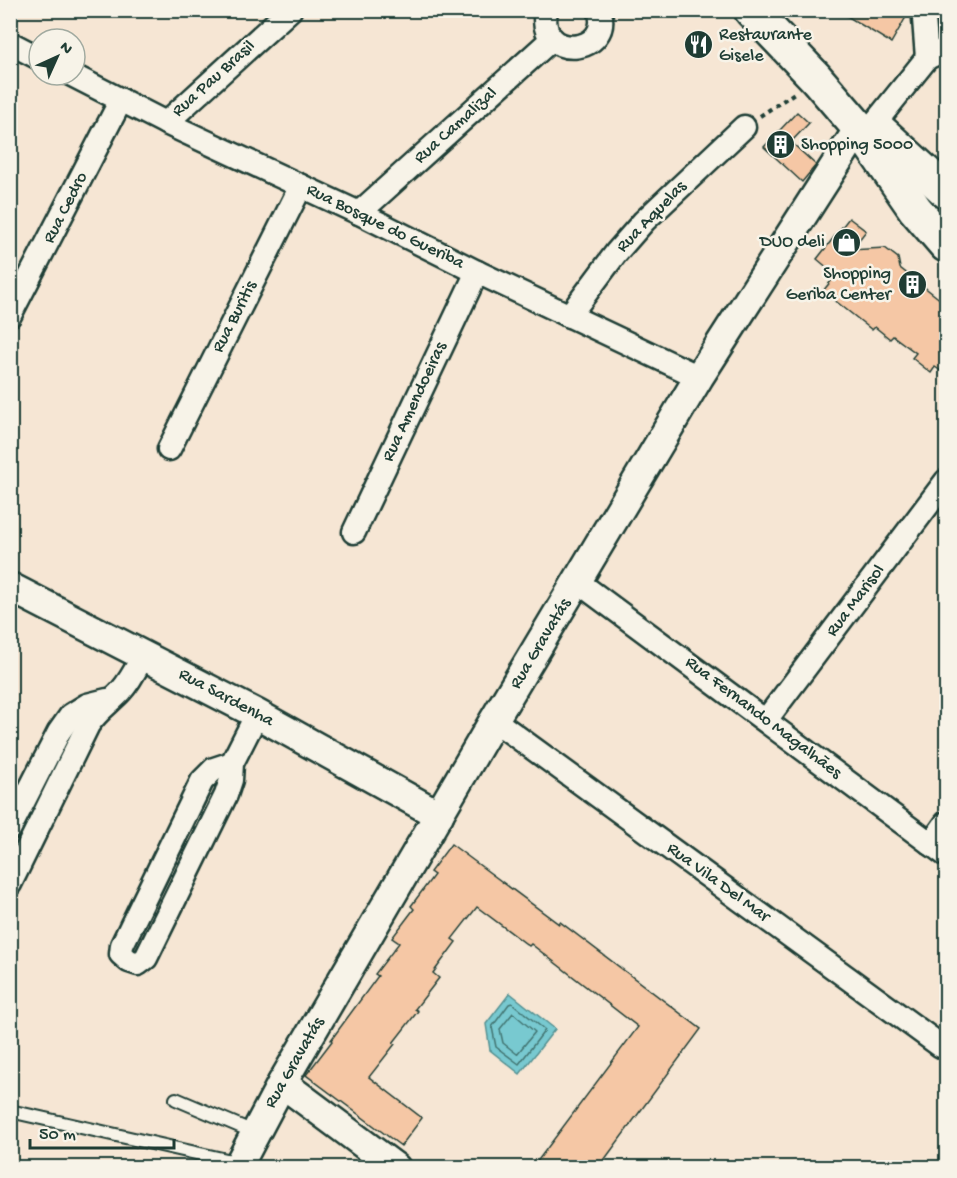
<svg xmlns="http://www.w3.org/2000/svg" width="957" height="1178" viewBox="0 0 957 1178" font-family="'Gochi Hand',sans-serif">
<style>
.water{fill:#78c9d0;stroke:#549192;stroke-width:1.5}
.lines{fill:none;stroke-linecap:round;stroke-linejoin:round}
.shore{stroke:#437572;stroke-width:1.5}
.building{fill:#f5c7a5;stroke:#1f3d34;stroke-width:1.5}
.service-casing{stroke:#1f3d34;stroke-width:16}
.minor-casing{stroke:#1f3d34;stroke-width:27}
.tertiary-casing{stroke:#1f3d34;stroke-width:33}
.primary-casing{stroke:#1f3d34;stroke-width:38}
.path{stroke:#1f3d34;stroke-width:4;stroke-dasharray:4.5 4.5;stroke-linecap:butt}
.service{stroke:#f7f3e8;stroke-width:12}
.minor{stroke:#f7f3e8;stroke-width:22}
.tertiary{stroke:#f7f3e8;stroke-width:28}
.primary{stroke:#f7f3e8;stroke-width:33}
.labels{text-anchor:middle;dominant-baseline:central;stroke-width:5;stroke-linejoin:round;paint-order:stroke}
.poi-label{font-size:18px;fill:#1f3d34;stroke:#f7f3e8;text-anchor:start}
.street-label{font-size:18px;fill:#1f3d34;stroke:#f7f3e8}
</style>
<rect width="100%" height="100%" fill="#f6e6d4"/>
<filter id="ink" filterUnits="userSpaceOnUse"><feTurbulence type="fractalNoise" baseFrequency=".0167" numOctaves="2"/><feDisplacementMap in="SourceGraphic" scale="12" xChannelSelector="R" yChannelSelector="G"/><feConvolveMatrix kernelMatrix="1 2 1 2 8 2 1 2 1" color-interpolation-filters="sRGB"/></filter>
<g filter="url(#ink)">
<!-- water -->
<polygon class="water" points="510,993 555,1029 520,1074 490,1050 486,1024"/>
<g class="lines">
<!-- shore -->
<g class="shore">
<polygon points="512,1003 545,1030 519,1064 496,1047 492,1027 509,1004"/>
<polygon points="513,1013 535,1032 517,1054 503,1043 500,1029"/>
</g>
</g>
<!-- building -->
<g class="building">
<polygon points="837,10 910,10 891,43"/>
<polygon points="797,112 809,123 791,142 816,165 802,182 764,147"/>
<polygon points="849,218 866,231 851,250 885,248 898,258 900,268 946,304 946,364 941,371 935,367 931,373 912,358 916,353 893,336 890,339 875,327 872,330 823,291 836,275 817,259"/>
<polygon points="451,844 559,924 560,922 701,1029 599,1167 533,1167 638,1027 531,944 529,946 477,907 452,939 456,942 433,973 439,978 415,1009 418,1011 393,1043 395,1044 369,1077 422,1118 401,1146 306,1075 332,1041 331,1040 378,976 375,974 399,943 392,938 414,909 411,906 434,875 430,872"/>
</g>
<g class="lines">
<defs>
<g id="service">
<polyline points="176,1099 256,1133"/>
<polyline points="10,1111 240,1163"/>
</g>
<g id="minor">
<path d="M546,10C536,64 615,54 599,10"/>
<polyline points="927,10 924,19 927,58"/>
<polyline points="10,43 39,58"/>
<polyline points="72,75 166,123 359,213 477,272 699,377"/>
<polyline points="166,123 290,10"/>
<polyline points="874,124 927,58 946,49"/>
<polyline points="359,213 552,39"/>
<polyline points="10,315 121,100"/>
<polyline points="569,316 616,253 644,221 744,127"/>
<polyline points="169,449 301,186"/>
<polyline points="354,532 477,272"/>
<polyline points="578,582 946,855"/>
<polyline points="494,720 941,1046"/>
<polyline points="766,720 946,481"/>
<polyline points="232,763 214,769 202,781 122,945 121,954 129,961 138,964 146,958 226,795 231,780 232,763 257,714"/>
<polyline points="10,828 59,732 71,715 87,705 107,700"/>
<polyline points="931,844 946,823"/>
<path d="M10,884L88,725C98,710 110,703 121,691C131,680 137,667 144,654"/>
</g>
<g id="tertiary">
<polyline points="10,587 257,714 439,815"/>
<polyline points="282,1083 396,1168"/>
<polyline points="237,1168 282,1083 494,720 699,377 859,128"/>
</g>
<g id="primary">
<polyline points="751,10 816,78 859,128 915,209 946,245"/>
<polyline points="877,128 946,191"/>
</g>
</defs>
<!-- service casing -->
<use href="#service" class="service-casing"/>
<!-- minor casing -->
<use href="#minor" class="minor-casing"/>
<!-- tertiary casing -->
<use href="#tertiary" class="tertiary-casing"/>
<!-- primary casing -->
<use href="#primary" class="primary-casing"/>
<!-- path -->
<polyline class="path" points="760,116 796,92"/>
<!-- service -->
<use href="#service" class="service"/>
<!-- minor -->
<use href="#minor" class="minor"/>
<!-- tertiary -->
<use href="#tertiary" class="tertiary"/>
<!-- primary -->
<use href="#primary" class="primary"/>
</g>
</g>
<!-- icons -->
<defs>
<symbol id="restaurant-disc" viewBox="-11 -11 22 22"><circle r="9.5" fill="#1f3d34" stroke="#f7f3e8"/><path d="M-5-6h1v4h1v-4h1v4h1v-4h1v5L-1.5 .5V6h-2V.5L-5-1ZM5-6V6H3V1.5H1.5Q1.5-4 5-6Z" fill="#fff"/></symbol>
<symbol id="building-disc" viewBox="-11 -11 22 22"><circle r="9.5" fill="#1f3d34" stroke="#f7f3e8"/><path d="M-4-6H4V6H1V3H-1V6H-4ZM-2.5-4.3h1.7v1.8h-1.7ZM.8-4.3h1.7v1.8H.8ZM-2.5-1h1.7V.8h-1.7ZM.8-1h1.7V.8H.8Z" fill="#fff"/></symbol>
<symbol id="shop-disc" viewBox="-11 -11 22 22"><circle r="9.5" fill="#1f3d34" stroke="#f7f3e8"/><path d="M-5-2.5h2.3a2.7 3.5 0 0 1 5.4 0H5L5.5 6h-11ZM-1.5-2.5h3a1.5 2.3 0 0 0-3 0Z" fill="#fff"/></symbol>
</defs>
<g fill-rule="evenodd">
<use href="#restaurant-disc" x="682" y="28" width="33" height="33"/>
<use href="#building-disc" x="764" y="128" width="33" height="33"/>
<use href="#shop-disc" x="830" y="226" width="33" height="33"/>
<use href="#building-disc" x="896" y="268" width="33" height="33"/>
</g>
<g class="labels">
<!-- poi labels -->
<g class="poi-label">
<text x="719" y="35">Restaurante<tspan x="719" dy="21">Gisele</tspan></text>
<text x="801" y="145">Shopping 5000</text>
<text x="825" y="242" text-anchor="end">DUO deli</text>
<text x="891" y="274" text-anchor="end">Shopping<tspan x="891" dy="21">Geriba Center</tspan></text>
</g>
<!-- street labels -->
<g class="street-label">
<text transform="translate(214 79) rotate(-42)">Rua Pau Brasil</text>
<text transform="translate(456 126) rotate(-42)">Rua Camalizal</text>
<text transform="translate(66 208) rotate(-63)">Rua Cedro</text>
<text transform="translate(652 217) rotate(-46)">Rua Aquelas</text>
<text transform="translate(385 227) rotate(26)">Rua Bosque do Gueriba</text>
<text transform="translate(235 317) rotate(-63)">Rua Buritis</text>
<text transform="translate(415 402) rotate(-65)">Rua Amendoeiras</text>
<text transform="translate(856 601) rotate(-53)">Rua Marisol</text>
<text transform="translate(541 644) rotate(-59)">Rua Gravatás</text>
<text transform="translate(226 698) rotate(28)">Rua Sardenha</text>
<text transform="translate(763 718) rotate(37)">Rua Fernando Magalhães</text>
<text transform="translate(718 883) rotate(36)">Rua Vila Del Mar</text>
<text transform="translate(295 1063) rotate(-60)">Rua Gravatás</text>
</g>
</g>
<!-- margin -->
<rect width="957" height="1178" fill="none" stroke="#f7f3e8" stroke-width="36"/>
<rect x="18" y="18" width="921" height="1142" fill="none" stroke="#1f3d34" stroke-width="2" filter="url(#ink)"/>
<!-- north arrow -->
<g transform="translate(57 57) rotate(45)"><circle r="28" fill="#f7f3e8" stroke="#a1aaa0" stroke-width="1.5"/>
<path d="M0-4.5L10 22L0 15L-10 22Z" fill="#1f3d34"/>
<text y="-9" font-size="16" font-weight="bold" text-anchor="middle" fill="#1f3d34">N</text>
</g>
<!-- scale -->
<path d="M30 1139v9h144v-9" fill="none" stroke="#1f3d34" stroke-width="3"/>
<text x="39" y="1139" font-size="18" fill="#1f3d34" stroke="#f7f3e8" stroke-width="4.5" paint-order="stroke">50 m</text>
</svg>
